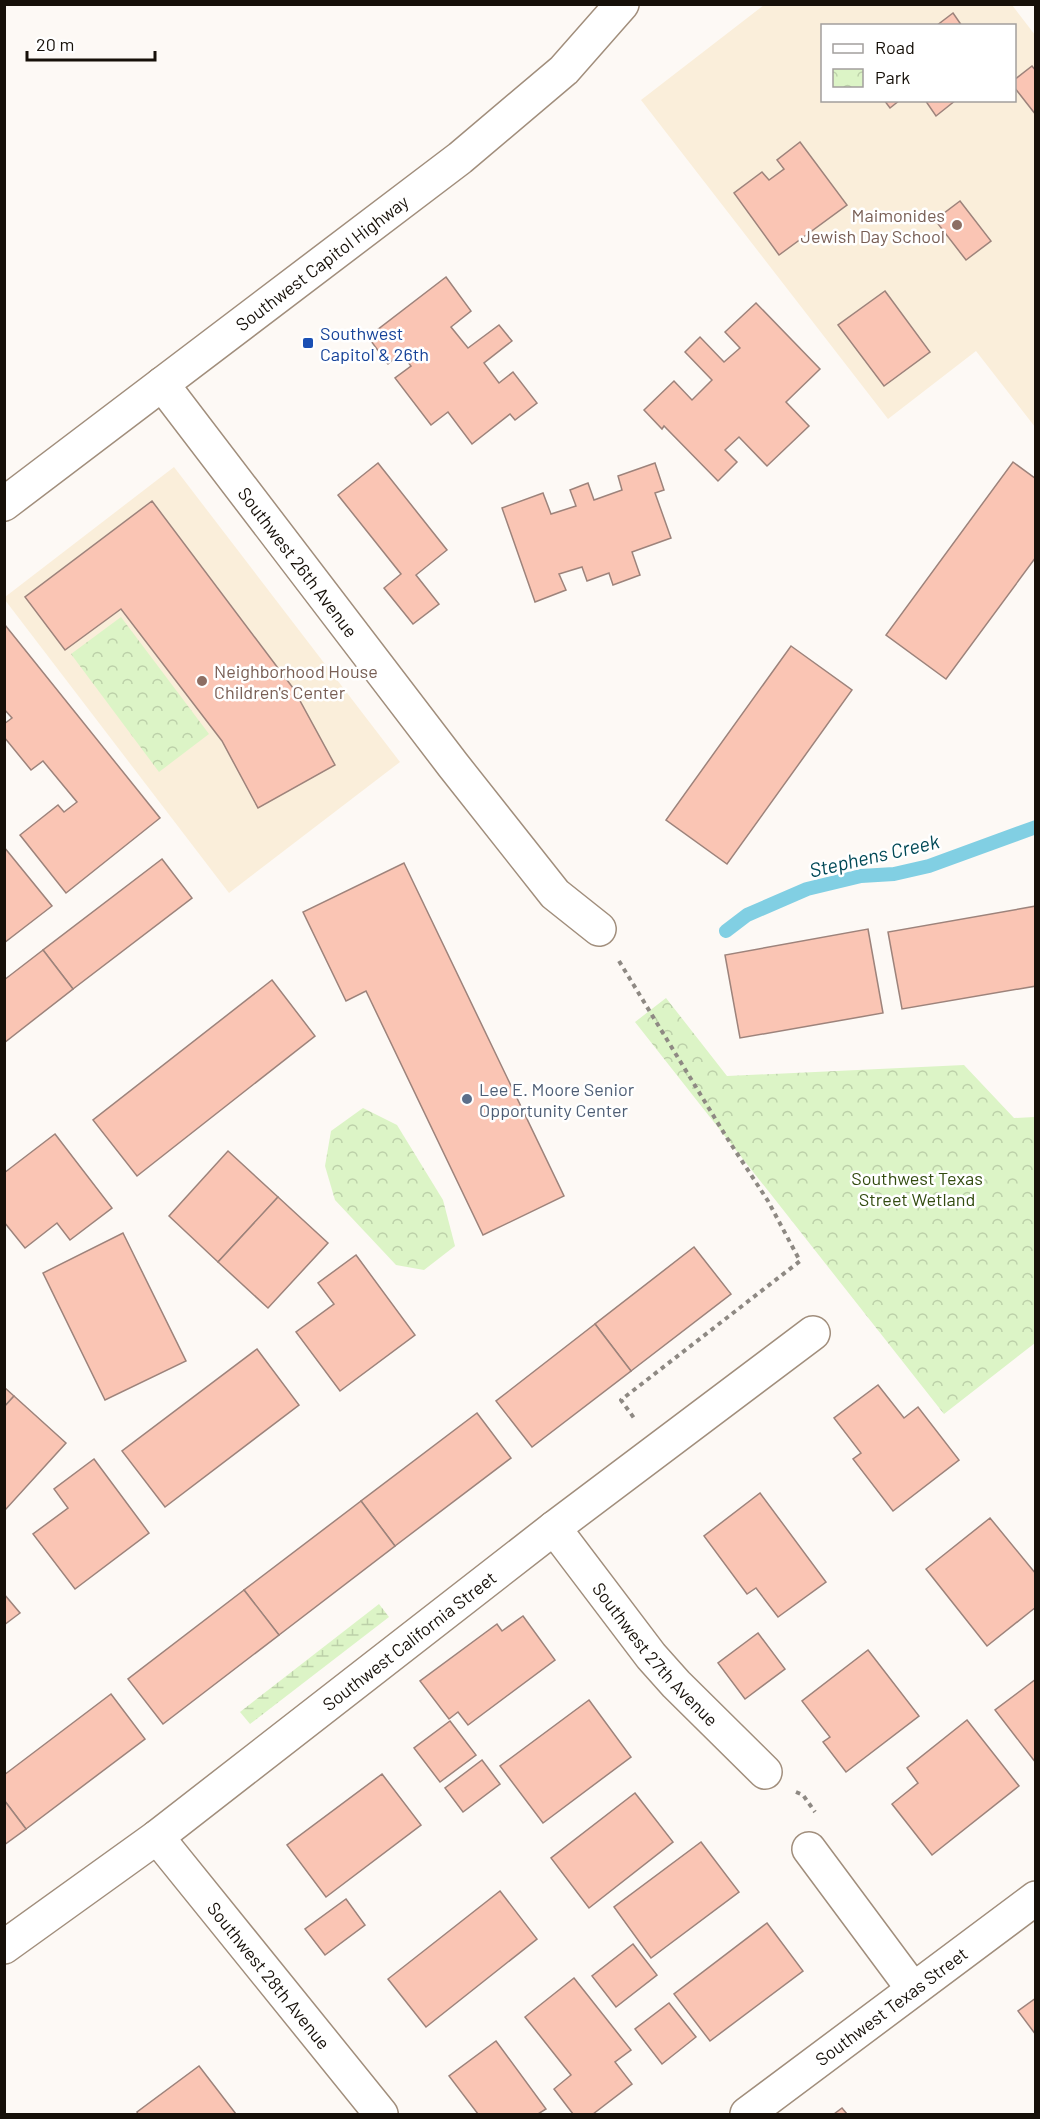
<svg xmlns="http://www.w3.org/2000/svg" width="1040" height="2119" viewBox="0 0 1040 2119" font-family="Barlow,sans-serif">
<style>
.education{fill:#faeeda;fill-rule:evenodd}
.wetland{fill:url(#wetland-marsh)}
.park{fill:url(#park-crowns)}
.lines{fill:none;stroke-linecap:round;stroke-linejoin:round}
.stream{stroke:#81cfe3;stroke-width:14}
.building{fill:#fac5b4;stroke:#9d837b;stroke-width:1.5}
.street-casing{stroke:#a18e7c;stroke-width:36}
.secondary-casing{stroke:#a18e7c;stroke-width:36}
.path{stroke:#8e8983;stroke-width:4;stroke-dasharray:4.5 4.5;stroke-linecap:butt}
.street{stroke:#fff;stroke-width:33}
.secondary{stroke:#fff;stroke-width:33}
.education-dot{fill:#8d6e63;stroke:#fff;stroke-width:2}
.transit-dot{fill:#1a4fb4;stroke:#fff;stroke-width:2}
.service-dot{fill:#5c6f8a;stroke:#fff;stroke-width:2}
.labels{text-anchor:middle;dominant-baseline:central;stroke-width:5;stroke-linejoin:round;paint-order:stroke}
.education-label{font-size:18px;fill:#785e54;stroke:#fff;text-anchor:end}
.street-label{font-size:18px;fill:#161009;stroke:#fff}
.transit-label{font-size:18px;fill:#164399;stroke:#fff;text-anchor:start}
.service-label{font-size:18px;fill:#4e5e75;stroke:#fff;text-anchor:start}
.park-label{font-size:18px;fill:#334c10;stroke:#fff}
.water-label{font-size:20px;font-style:italic;fill:#004957;stroke:#fff}
</style>
<defs>
<pattern id="wetland-marsh" width="20" height="14" patternUnits="userSpaceOnUse" patternTransform="scale(1.5)"><rect width="20" height="14" fill="#dcf4c6"/><path d="M1 5h8M5 5V1M11 12h8M15 12V8" fill="none" stroke="#bcd0a9"/></pattern>
<pattern id="park-crowns" width="20" height="18" patternUnits="userSpaceOnUse" patternTransform="scale(1.5)"><rect width="20" height="18" fill="#dcf4c6"/><path d="M2 6a3 3 0 1 1 6 0M12 15a3 3 0 1 1 6 0" fill="none" stroke="#bcd0a9"/></pattern>
</defs>
<rect width="100%" height="100%" fill="#fdf9f5"/>
<!-- education -->
<g class="education">
<path d="M764,5H1012L1035,35V427L976,351L888,419L641,100ZM822,26H1014V100H822Z"/>
<polygon points="174,467 400,762 229,893 5,600 5,597"/>
</g>
<!-- wetland -->
<polygon class="wetland" points="379,1604 389,1617 250,1724 240,1712"/>
<!-- park -->
<g class="park">
<polygon points="121,617 209,734 159,772 71,654"/>
<polygon points="666,998 727,1076 964,1065 1014,1118 1035,1117 1035,1343 944,1414 635,1022"/>
<polygon points="363,1108 397,1125 443,1200 455,1246 424,1270 396,1265 335,1200 325,1166 331,1131"/>
</g>
<g class="lines">
<!-- stream -->
<polyline class="stream" points="726,931 747,915 807,889 861,876 894,874 929,866 1036,827"/>
</g>
<!-- building -->
<g class="building">
<polygon points="953,13 962,26 936,26"/>
<polygon points="1032,66 1036,71 1036,115 1014,87 1014,80"/>
<polygon points="884,100 900,100 890,108"/>
<polygon points="925,100 956,100 936,116"/>
<polygon points="800,142 847,205 779,255 734,193 762,172 769,180 784,169 777,160"/>
<polygon points="960,201 991,241 966,260 935,220"/>
<polygon points="446,277 471,311 451,327 468,348 499,325 512,341 484,363 499,383 513,372 537,403 515,420 510,414 472,444 448,412 431,425 395,378 411,366 401,353 388,364 368,337"/>
<polygon points="885,291 930,352 884,386 838,325"/>
<polygon points="756,303 820,369 786,402 809,426 767,466 739,437 725,450 737,462 718,481 664,426 662,429 644,410 674,381 692,400 712,380 685,352 700,337 724,362 740,348 725,332"/>
<polygon points="1013,462 1036,479 1036,557 946,679 886,635"/>
<polygon points="378,463 447,550 416,575 439,604 413,624 384,588 401,574 338,495"/>
<polygon points="655,463 664,490 655,493 671,538 632,552 640,575 613,585 609,573 587,581 582,567 559,574 566,590 535,602 502,508 543,493 551,514 576,506 570,490 588,483 594,500 622,490 618,476"/>
<polygon points="152,501 293,688 335,765 258,808 222,741 121,609 65,650 25,597"/>
<polygon points="5,625 160,818 66,893 20,835 58,805 64,812 77,802 43,761 31,770 4,737 4,724 12,718 4,709"/>
<polygon points="791,646 852,690 727,864 666,820"/>
<polygon points="4,847 52,906 4,943"/>
<polygon points="162,859 192,898 73,989 43,950"/>
<polygon points="404,863 564,1196 483,1235 366,991 346,1001 303,912"/>
<polygon points="1036,906 1036,986 902,1009 888,932"/>
<polygon points="868,929 883,1013 740,1038 725,955"/>
<polygon points="43,950 73,989 4,1043 4,980"/>
<polygon points="272,980 315,1036 137,1176 93,1120"/>
<polygon points="55,1134 112,1208 70,1240 57,1223 25,1248 4,1222 4,1173"/>
<polygon points="228,1151 278,1197 218,1262 169,1216"/>
<polygon points="278,1197 328,1243 268,1308 218,1262"/>
<polygon points="123,1233 186,1361 105,1400 43,1273"/>
<polygon points="694,1247 731,1294 631,1371 595,1324"/>
<polygon points="356,1255 415,1335 340,1391 296,1332 334,1304 318,1283"/>
<polygon points="595,1324 631,1371 532,1447 496,1401"/>
<polygon points="257,1349 299,1405 165,1507 122,1451"/>
<polygon points="878,1385 904,1418 918,1407 959,1460 893,1511 853,1459 861,1453 834,1418"/>
<polygon points="4,1387 14,1396 4,1407"/>
<polygon points="14,1396 66,1443 6,1509 4,1507 4,1407"/>
<polygon points="477,1413 511,1458 395,1546 361,1501"/>
<polygon points="94,1459 149,1533 75,1589 33,1534 68,1508 54,1489"/>
<polygon points="760,1493 826,1582 778,1617 756,1588 747,1594 704,1536"/>
<polygon points="361,1501 395,1546 279,1635 244,1590"/>
<polygon points="990,1518 1036,1574 1036,1607 987,1646 926,1569"/>
<polygon points="244,1590 279,1635 163,1724 128,1679"/>
<polygon points="4,1594 20,1613 4,1625"/>
<polygon points="523,1616 555,1660 468,1725 458,1712 449,1719 420,1681 497,1624 502,1631"/>
<polygon points="758,1633 785,1669 745,1699 718,1663"/>
<polygon points="868,1650 919,1716 846,1772 823,1742 830,1737 802,1701"/>
<polygon points="1036,1679 1036,1763 995,1710"/>
<polygon points="111,1694 145,1739 26,1829 4,1800 4,1775"/>
<polygon points="589,1700 631,1757 543,1823 500,1766"/>
<polygon points="967,1720 1019,1786 932,1855 892,1804 918,1783 907,1768"/>
<polygon points="450,1721 476,1755 440,1782 414,1748"/>
<polygon points="482,1760 500,1784 463,1812 445,1788"/>
<polygon points="382,1774 421,1825 326,1897 287,1845"/>
<polygon points="635,1793 673,1842 589,1908 551,1858"/>
<polygon points="4,1800 26,1829 4,1845"/>
<polygon points="701,1842 739,1892 651,1958 614,1907"/>
<polygon points="500,1891 537,1939 426,2027 388,1979"/>
<polygon points="346,1899 365,1925 325,1955 305,1929"/>
<polygon points="767,1923 803,1971 710,2041 674,1994"/>
<polygon points="633,1944 657,1975 616,2007 592,1976"/>
<polygon points="574,1978 631,2050 615,2062 632,2084 593,2114 573,2114 554,2089 571,2075 525,2017"/>
<polygon points="1036,1998 1036,2035 1018,2011"/>
<polygon points="669,2003 696,2037 662,2064 635,2029"/>
<polygon points="496,2041 546,2109 538,2114 478,2114 449,2076"/>
<polygon points="199,2066 236,2114 138,2114 137,2112"/>
<polygon points="842,2108 847,2114 834,2114"/>
</g>
<g class="lines">
<defs>
<g id="street">
<path id="s1" d="M162,384L453,765L555,894L599,929"/>
<path id="s2" d="M554,1528L651,1656L676,1684L765,1772"/>
<path id="s3" d="M157,1837L381,2114"/>
<polyline points="809,1849 913,1989"/>
<path id="s4" d="M4,1947L157,1837L554,1528L813,1333"/>
<path id="s5" d="M747,2114L1036,1898"/>
</g>
<g id="secondary">
<path id="s6" d="M4,504L460,158L564,70L622,4"/>
</g>
</defs>
<!-- street casing -->
<use href="#street" class="street-casing"/>
<!-- secondary casing -->
<use href="#secondary" class="secondary-casing"/>
<!-- path -->
<g class="path">
<polyline points="619,961 727,1138 768,1201 800,1261 621,1400 634,1418"/>
<polyline points="796,1792 803,1795 815,1812"/>
</g>
<!-- street -->
<use href="#street" class="street"/>
<!-- secondary -->
<use href="#secondary" class="secondary"/>
</g>
<!-- markers -->
<g class="education-dot">
<circle cx="957" cy="225" r="6"/>
<circle cx="202" cy="681" r="6"/>
</g>
<rect class="transit-dot" x="302" y="337" width="12" height="12" rx="3"/>
<circle class="service-dot" cx="467" cy="1099" r="6"/>
<g class="labels">
<!-- education labels -->
<g class="education-label">
<text x="945" y="215">Maimonides<tspan x="945" dy="21">Jewish Day School</tspan></text>
<text x="214" y="671" text-anchor="start">Neighborhood House<tspan x="214" dy="21">Children's Center</tspan></text>
</g>
<!-- street labels -->
<g class="street-label">
<text stroke="none"><textPath href="#s6" startOffset="399">Southwest Capitol Highway</textPath></text>
<text stroke="none"><textPath href="#s1" startOffset="224">Southwest 26th Avenue</textPath></text>
<text stroke="none"><textPath href="#s4" startOffset="508">Southwest California Street</textPath></text>
<text stroke="none"><textPath href="#s2" startOffset="162">Southwest 27th Avenue</textPath></text>
<text stroke="none"><textPath href="#s3" startOffset="178">Southwest 28th Avenue</textPath></text>
<text stroke="none"><textPath href="#s5" startOffset="180">Southwest Texas Street</textPath></text>
</g>
<!-- transit labels -->
<g class="transit-label">
<text x="320" y="333">Southwest<tspan x="320" dy="21">Capitol &amp; 26th</tspan></text>
</g>
<!-- service labels -->
<g class="service-label">
<text x="479" y="1089">Lee E. Moore Senior<tspan x="479" dy="21">Opportunity Center</tspan></text>
</g>
<!-- park labels -->
<g class="park-label">
<text x="917" y="1178">Southwest Texas<tspan x="917" dy="21">Street Wetland</tspan></text>
</g>
<!-- water labels -->
<g class="water-label">
<text transform="translate(874 855) rotate(-13)">Stephens Creek</text>
</g>
</g>
<!-- border -->
<rect width="1040" height="2119" fill="none" stroke="#161009" stroke-width="12"/>
<!-- legend -->
<rect x="821" y="24" width="195" height="78" fill="#ffffff" stroke="#a29f9d" stroke-width="1.5"/>
<rect x="833" y="44" width="30" height="9" fill="#ffffff" stroke="#a29f9d" stroke-width="1.5"/>
<text x="875" y="54" font-size="18" fill="#161009">Road</text>
<rect x="833" y="69" width="30" height="18" fill="url(#park-crowns)" stroke="#a29f9d" stroke-width="1.5"/>
<text x="875" y="84" font-size="18" fill="#161009">Park</text>
<!-- scale -->
<path d="M27 51v9h128v-9" fill="none" stroke="#161009" stroke-width="3"/>
<text x="36" y="51" font-size="18" fill="#161009" stroke="#ffffff" stroke-width="4.5" paint-order="stroke">20 m</text>
</svg>
